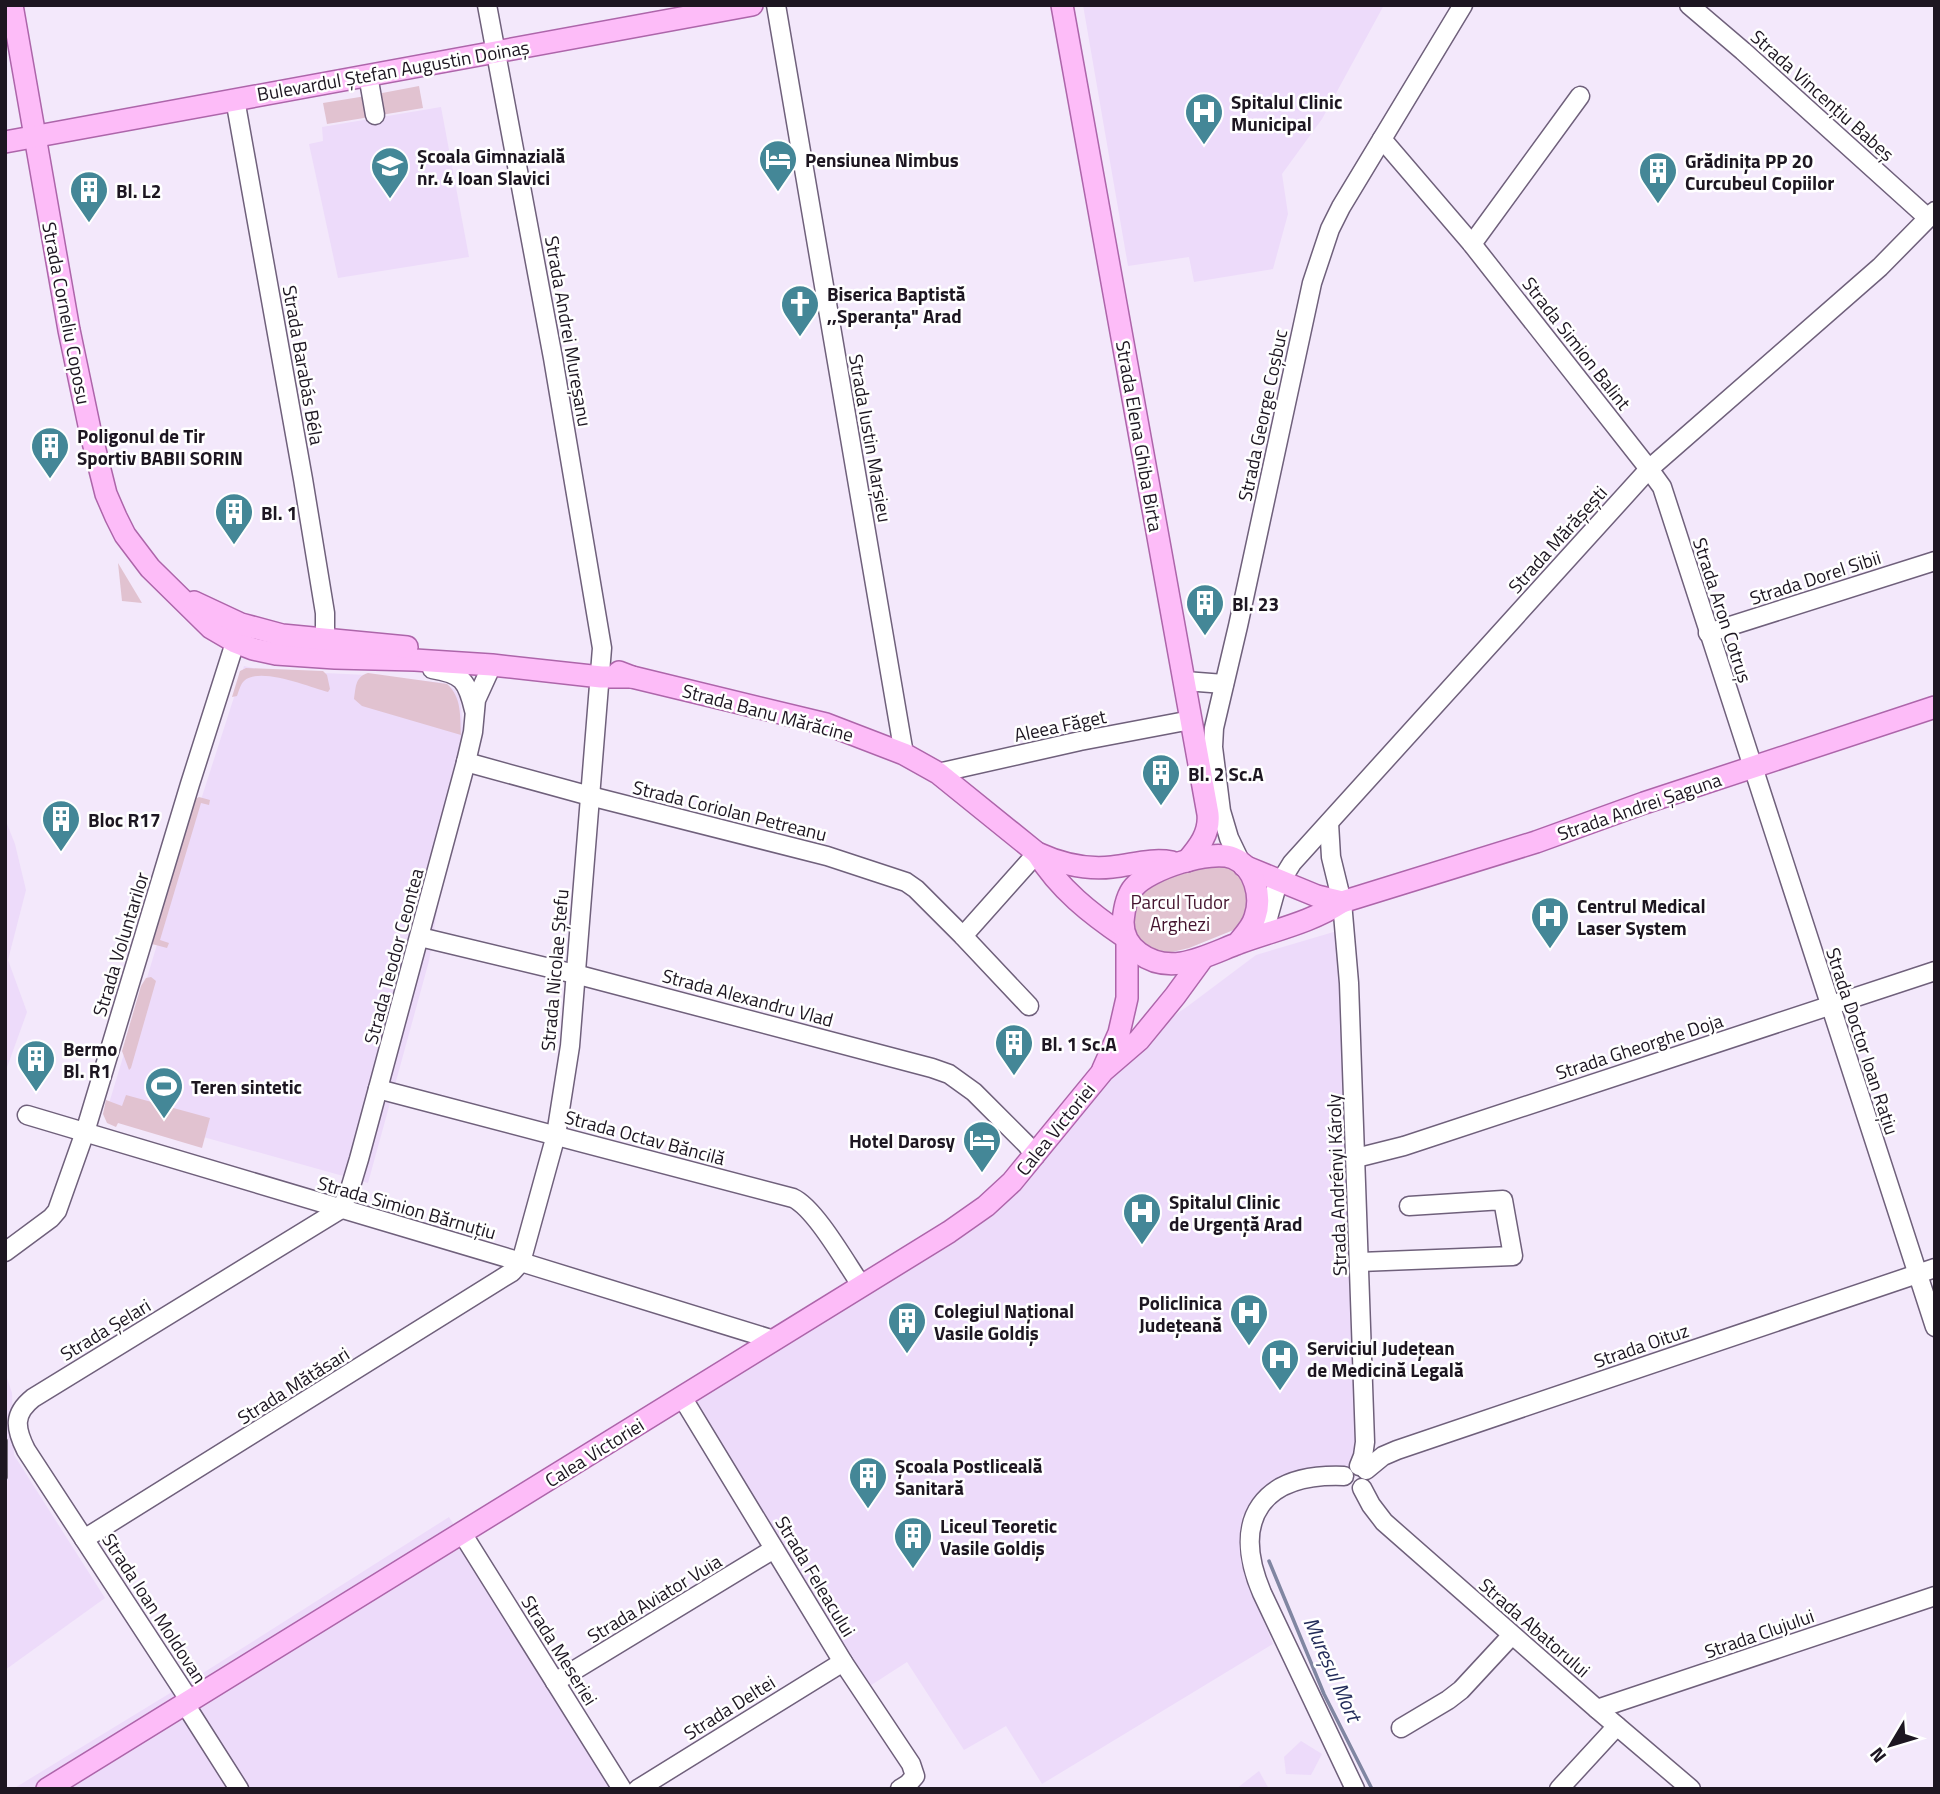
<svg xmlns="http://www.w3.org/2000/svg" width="1940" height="1794" viewBox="0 0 1940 1794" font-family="'Titillium Web',sans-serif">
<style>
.built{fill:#eddbfa}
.green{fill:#e1c2d0}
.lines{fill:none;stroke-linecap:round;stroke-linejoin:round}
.stream{stroke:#8086a2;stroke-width:3.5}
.minor-casing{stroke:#6f607b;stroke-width:21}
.major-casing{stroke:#ad65aa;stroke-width:24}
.minor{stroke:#fff;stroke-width:18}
.major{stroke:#fdbcf8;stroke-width:21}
.rail-casing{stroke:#7a7180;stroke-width:6}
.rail{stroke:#fff;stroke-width:3.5;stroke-dasharray:10;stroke-linecap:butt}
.labels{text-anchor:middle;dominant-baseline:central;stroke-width:5;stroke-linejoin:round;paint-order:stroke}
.street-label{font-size:19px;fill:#1d1621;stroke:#fff}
.poi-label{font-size:19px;font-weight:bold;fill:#1d1621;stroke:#fff;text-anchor:start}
.park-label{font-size:19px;fill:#45142f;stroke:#fff}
.water-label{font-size:21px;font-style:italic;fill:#222b59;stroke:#fff}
</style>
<rect width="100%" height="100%" fill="#f3e8fb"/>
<!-- built -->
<g class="built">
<polygon points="1083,5 1384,5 1322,119 1282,174 1288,214 1273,269 1194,282 1189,257 1128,266"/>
<polygon points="441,107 469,257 338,278 309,144 323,141 322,127"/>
<polygon points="244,666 261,670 367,675 445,683 455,690 460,698 463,728 463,751 429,961 368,1183 107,1110 198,809"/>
<polygon points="5,819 15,844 26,890 8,960 27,1012 5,1073"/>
<polygon points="1337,931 1365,1442 1351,1467 1348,1469 1291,1483 1251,1525 1242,1514 1246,1572 1258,1607 1273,1644 1042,1784 1006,1726 964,1750 907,1662 862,1691 682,1397 949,1232 1139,1040 1188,1006 1256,955"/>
<polygon points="5,1372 12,1393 14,1455 105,1598 5,1670"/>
<polygon points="449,1517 618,1789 13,1789 203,1673"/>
<polygon points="1301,1741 1322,1754 1311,1775 1286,1774 1284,1757"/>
<polygon points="1259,1771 1269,1789 1236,1789"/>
</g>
<!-- green -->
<g class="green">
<polygon points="419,86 423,108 381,115 377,94"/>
<polygon points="366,96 370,117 327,124 323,103"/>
<polygon points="118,563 142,603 122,601"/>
<path d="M246,668L323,671L327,675L330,689L328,692C310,687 259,666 244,681C240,685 239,691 237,696L232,697L240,671Z"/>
<path d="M368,673L447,684C462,697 460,717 461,735L362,706L354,699C356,687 355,677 368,673Z"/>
<polygon points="199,797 210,800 209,805 201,803 160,940 169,943 167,948 152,944 151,939 193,800"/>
<polygon points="1202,866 1228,866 1245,880 1250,912 1236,929 1189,948 1172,952 1158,952 1145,944 1139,938 1133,923 1133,908 1144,888 1173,875"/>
<polygon points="151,977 156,981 131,1068 129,1070 122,1051 141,986 146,978"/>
<polygon points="126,1095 210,1118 202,1148 118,1123 116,1127 107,1123 103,1114 106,1100 122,1106"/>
</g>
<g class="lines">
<!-- stream -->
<polyline class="stream" points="1269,1561 1324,1694 1372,1789"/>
<defs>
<g id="minor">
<polyline points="776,5 904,754"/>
<polyline points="1689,5 1743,51 1928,218"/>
<polyline points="368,75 375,115"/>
<polyline points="235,99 303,479 325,613 325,639"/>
<polyline points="1382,139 1472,244 1649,469 1662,487 1935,1327"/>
<polyline points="1472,244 1580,96"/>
<polyline points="1708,633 1935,561"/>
<path d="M432,669C462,674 467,680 474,710"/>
<polyline points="1185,681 1224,684"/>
<polyline points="466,762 590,796 827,856 906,882 916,889 963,936 1029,1006"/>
<polyline points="938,773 1080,741 1191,720"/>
<polyline points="1329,823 1331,857 1342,902 1349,983 1365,1442 1363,1456 1359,1466"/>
<polyline points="1241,863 1229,838 1221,811 1213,747 1214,728 1238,626 1312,283 1330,229 1341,207 1463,5"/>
<polyline points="963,936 1037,853"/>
<polyline points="1261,936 1266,925 1276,889 1292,863 1649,469 1880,267 1935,211"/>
<polyline points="420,937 575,974 932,1068 949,1074 974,1092 1027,1145 1035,1156"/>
<path d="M378,1089L793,1198C815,1208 846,1263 861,1285"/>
<polyline points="27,1115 521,1262 774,1340"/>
<polyline points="1356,1158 1404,1146 1935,971"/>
<polyline points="5,1252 51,1218 57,1211 85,1132 190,784 239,630"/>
<polyline points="1360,1262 1513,1256 1503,1200 1409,1206"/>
<polyline points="682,1397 843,1662 911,1764 915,1776 908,1784 900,1789"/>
<polyline points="1366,1470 1383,1456 1397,1450 1935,1268"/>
<path d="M1344,1476C1263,1473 1230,1518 1262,1593L1355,1789"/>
<polyline points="1362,1488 1371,1505 1384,1522 1597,1709 1691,1789"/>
<polyline points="462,1533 622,1789"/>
<polyline points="84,1539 512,1272 521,1262 556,1135 570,1046 602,648 553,358 487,5"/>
<polyline points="555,1682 774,1549"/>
<path d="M190,1701L26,1450C15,1428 13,1414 33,1398L341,1209L350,1189L359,1159L466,762L473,732L476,700L492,665"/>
<polyline points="185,1704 239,1789"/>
<polyline points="1597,1709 1935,1596"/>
<polyline points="1401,1728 1448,1700 1461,1690 1512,1635"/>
<polyline points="638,1789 843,1662"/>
<polyline points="1559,1789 1617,1726"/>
</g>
<g id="major">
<polyline points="12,5 69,330 90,430 106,494 116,517 125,535 150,568 211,628 235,642 253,649 276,654 335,658 415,660 492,665 601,677 632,677"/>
<path d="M1062,5L1208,814C1210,833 1199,847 1187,861"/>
<polyline points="5,142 752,5"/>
<polyline points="194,602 241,624 282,635 407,647"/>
<path d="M619,672L632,677L826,724L904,754L938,773L1037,853C1061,864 1086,870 1112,867C1132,865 1151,858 1172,862"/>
<path d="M1037,853C1059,889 1091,914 1125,937"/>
<polyline points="1244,866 1317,896 1342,902"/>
<path d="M1237,944C1244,935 1252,928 1255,917C1262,897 1255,867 1233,858C1211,849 1149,869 1134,887C1126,896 1124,910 1123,922C1123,935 1128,945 1139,953C1171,977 1207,955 1239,943C1274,930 1310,923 1342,902L1536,842L1644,803L1935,707"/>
<polyline points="1103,1069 1119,1033 1127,998 1127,941"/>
<polyline points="47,1789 949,1232 986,1206 1012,1182 1103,1071 1139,1040 1175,996 1202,959"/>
</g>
</defs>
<!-- minor casing -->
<use href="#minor" class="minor-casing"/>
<!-- major casing -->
<use href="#major" class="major-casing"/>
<!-- minor -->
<use href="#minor" class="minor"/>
<!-- major -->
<use href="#major" class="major"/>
<defs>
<polyline id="rail" points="5,1441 5,1477"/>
</defs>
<!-- rail casing -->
<use href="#rail" class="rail-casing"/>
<!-- rail -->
<use href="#rail" class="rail"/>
</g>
<!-- icons -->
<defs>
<symbol id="hospital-pin" viewBox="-11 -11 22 30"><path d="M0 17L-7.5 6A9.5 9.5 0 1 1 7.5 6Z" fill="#448797" stroke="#fff"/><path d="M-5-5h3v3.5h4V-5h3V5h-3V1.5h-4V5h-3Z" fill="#fff"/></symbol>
<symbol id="hotel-pin" viewBox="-11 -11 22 30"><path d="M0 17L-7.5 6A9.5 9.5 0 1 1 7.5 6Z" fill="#448797" stroke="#fff"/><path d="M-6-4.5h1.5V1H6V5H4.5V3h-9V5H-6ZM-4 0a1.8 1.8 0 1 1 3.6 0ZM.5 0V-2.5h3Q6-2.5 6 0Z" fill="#fff"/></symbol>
<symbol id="school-pin" viewBox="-11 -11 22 30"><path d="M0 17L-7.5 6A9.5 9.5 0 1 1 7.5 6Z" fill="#448797" stroke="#fff"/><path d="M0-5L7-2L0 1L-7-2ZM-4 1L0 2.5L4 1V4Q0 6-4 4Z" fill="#fff"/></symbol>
<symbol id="building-pin" viewBox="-11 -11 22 30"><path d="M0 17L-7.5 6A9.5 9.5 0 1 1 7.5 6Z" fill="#448797" stroke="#fff"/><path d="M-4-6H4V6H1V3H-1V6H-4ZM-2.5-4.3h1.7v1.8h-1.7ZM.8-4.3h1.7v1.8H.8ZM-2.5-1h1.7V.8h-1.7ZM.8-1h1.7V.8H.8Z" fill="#fff"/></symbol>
<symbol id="church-pin" viewBox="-11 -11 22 30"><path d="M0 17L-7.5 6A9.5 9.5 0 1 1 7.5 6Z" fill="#448797" stroke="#fff"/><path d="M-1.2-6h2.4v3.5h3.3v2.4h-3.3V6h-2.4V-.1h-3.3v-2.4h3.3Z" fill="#fff"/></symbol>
<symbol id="stadium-pin" viewBox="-11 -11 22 30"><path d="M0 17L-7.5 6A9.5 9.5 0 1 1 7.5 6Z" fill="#448797" stroke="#fff"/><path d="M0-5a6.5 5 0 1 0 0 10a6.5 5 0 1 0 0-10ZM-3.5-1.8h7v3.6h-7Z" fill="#fff"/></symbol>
</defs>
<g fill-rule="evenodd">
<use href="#hospital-pin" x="1182" y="90" width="44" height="60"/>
<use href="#hotel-pin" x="756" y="137" width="44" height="60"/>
<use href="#school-pin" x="368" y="144" width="44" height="60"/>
<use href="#building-pin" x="1636" y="149" width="44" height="60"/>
<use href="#building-pin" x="67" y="168" width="44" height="60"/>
<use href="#church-pin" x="778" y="282" width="44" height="60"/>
<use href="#building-pin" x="28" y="424" width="44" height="60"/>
<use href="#building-pin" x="212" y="490" width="44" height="60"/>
<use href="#building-pin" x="1183" y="581" width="44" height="60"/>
<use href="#building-pin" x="1139" y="751" width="44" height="60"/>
<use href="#building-pin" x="39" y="797" width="44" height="60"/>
<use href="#hospital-pin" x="1528" y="894" width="44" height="60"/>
<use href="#building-pin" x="992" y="1021" width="44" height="60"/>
<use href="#building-pin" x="14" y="1037" width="44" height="60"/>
<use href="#stadium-pin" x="142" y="1064" width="44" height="60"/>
<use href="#hotel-pin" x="960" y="1118" width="44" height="60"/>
<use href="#hospital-pin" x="1120" y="1190" width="44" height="60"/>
<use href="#hospital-pin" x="1227" y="1291" width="44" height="60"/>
<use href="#building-pin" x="885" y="1299" width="44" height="60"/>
<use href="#hospital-pin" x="1258" y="1336" width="44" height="60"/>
<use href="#building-pin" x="846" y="1454" width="44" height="60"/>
<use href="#building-pin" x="891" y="1514" width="44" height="60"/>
</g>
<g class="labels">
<!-- street labels -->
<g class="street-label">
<text transform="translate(393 70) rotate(-10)">Bulevardul Ștefan Augustin Doinaș</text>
<text transform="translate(1823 95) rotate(42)">Strada Vincențiu Babeș</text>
<text transform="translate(67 313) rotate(79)">Strada Corneliu Coposu</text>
<text transform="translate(569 331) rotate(80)">Strada Andrei Mureșanu</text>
<text transform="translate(1577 343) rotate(52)">Strada Simion Balint</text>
<text transform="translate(304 365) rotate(80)">Strada Barabás Béla</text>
<text transform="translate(1262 415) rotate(-78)">Strada George Coșbuc</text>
<text transform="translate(1140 436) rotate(80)">Strada Elena Ghiba Birta</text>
<text transform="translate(871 438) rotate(80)">Strada Iustin Marșieu</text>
<text transform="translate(1557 539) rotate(-48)">Strada Mărășești</text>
<text transform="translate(1815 577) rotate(-18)">Strada Dorel Sibii</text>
<text transform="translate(1723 610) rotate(72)">Strada Aron Cotruș</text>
<text transform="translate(768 712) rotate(15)">Strada Banu Mărăcine</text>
<text transform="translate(1060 725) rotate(-12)">Aleea Făget</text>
<text transform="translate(1639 806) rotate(-19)">Strada Andrei Șaguna</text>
<text transform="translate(730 810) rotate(14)">Strada Coriolan Petreanu</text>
<text transform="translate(120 944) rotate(-73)">Strada Voluntarilor</text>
<text transform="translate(393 956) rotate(-75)">Strada Teodor Ceontea</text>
<text transform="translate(554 970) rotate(-85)">Strada Nicolae Ștefu</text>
<text transform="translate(748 997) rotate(15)">Strada Alexandru Vlad</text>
<text transform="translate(1863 1041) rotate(72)">Strada Doctor Ioan Rațiu</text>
<text transform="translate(1639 1046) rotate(-18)">Strada Gheorghe Doja</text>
<text transform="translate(1055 1129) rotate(-51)">Calea Victoriei</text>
<text transform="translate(645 1137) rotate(15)">Strada Octav Băncilă</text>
<text transform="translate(1336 1185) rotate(-92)">Strada Andrényi Károly</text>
<text transform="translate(407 1207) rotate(16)">Strada Simion Bărnuțiu</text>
<text transform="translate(105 1329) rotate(-31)">Strada Șelari</text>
<text transform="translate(1641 1345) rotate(-19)">Strada Oituz</text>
<text transform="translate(293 1385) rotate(-32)">Strada Mătăsari</text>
<text transform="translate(594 1452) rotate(-32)">Calea Victoriei</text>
<text transform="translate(816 1576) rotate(59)">Strada Feleacului</text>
<text transform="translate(654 1598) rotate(-31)">Strada Aviator Vuia</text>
<text transform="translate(155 1608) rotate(57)">Strada Ioan Moldovan</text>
<text transform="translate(1535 1627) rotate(41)">Strada Abatorului</text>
<text transform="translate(1759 1633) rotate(-19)">Strada Clujului</text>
<text transform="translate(560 1650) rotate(58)">Strada Meseriei</text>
<text transform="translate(729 1707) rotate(-32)">Strada Deltei</text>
</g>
<!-- poi labels -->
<g class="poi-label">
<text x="1231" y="101">Spitalul Clinic<tspan x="1231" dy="22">Municipal</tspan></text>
<text x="417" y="155">Școala Gimnazială<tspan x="417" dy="22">nr. 4 Ioan Slavici</tspan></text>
<text x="805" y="159">Pensiunea Nimbus</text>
<text x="1685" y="160">Grădinița PP 20<tspan x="1685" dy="22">Curcubeul Copiilor</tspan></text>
<text x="116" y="190">Bl. L2</text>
<text x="827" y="293">Biserica Baptistă<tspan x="827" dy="22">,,Speranța" Arad</tspan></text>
<text x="77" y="435">Poligonul de Tir<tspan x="77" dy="22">Sportiv BABII SORIN</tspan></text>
<text x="261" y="512">Bl. 1</text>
<text x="1232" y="603">Bl. 23</text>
<text x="1188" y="773">Bl. 2 Sc.A</text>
<text x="88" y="819">Bloc R17</text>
<text x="1577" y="905">Centrul Medical<tspan x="1577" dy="22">Laser System</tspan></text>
<text x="1041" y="1043">Bl. 1 Sc.A</text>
<text x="63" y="1048">Bermo<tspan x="63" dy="22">Bl. R1</tspan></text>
<text x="191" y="1086">Teren sintetic</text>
<text x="955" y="1140" text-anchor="end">Hotel Darosy</text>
<text x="1169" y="1201">Spitalul Clinic<tspan x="1169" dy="22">de Urgență Arad</tspan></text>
<text x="1222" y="1302" text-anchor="end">Policlinica<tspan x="1222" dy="22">Județeană</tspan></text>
<text x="934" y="1310">Colegiul Național<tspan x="934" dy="22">Vasile Goldiș</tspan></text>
<text x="1307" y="1347">Serviciul Județean<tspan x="1307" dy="22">de Medicină Legală</tspan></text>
<text x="895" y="1465">Școala Postliceală<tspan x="895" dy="22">Sanitară</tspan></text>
<text x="940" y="1525">Liceul Teoretic<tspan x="940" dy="22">Vasile Goldiș</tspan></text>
</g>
<!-- park labels -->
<g class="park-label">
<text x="1180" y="901">Parcul Tudor<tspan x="1180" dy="22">Arghezi</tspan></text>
</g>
<!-- water labels -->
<g class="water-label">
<text transform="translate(1333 1669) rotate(66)">Mureșul Mort</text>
</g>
</g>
<!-- border -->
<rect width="1940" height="1794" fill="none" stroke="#1d1621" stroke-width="14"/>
<!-- north arrow -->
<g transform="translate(1891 1745) rotate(232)" stroke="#ffffff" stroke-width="5" paint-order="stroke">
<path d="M0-5L12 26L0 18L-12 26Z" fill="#1d1621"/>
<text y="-10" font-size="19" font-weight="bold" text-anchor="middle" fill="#1d1621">N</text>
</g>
</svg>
